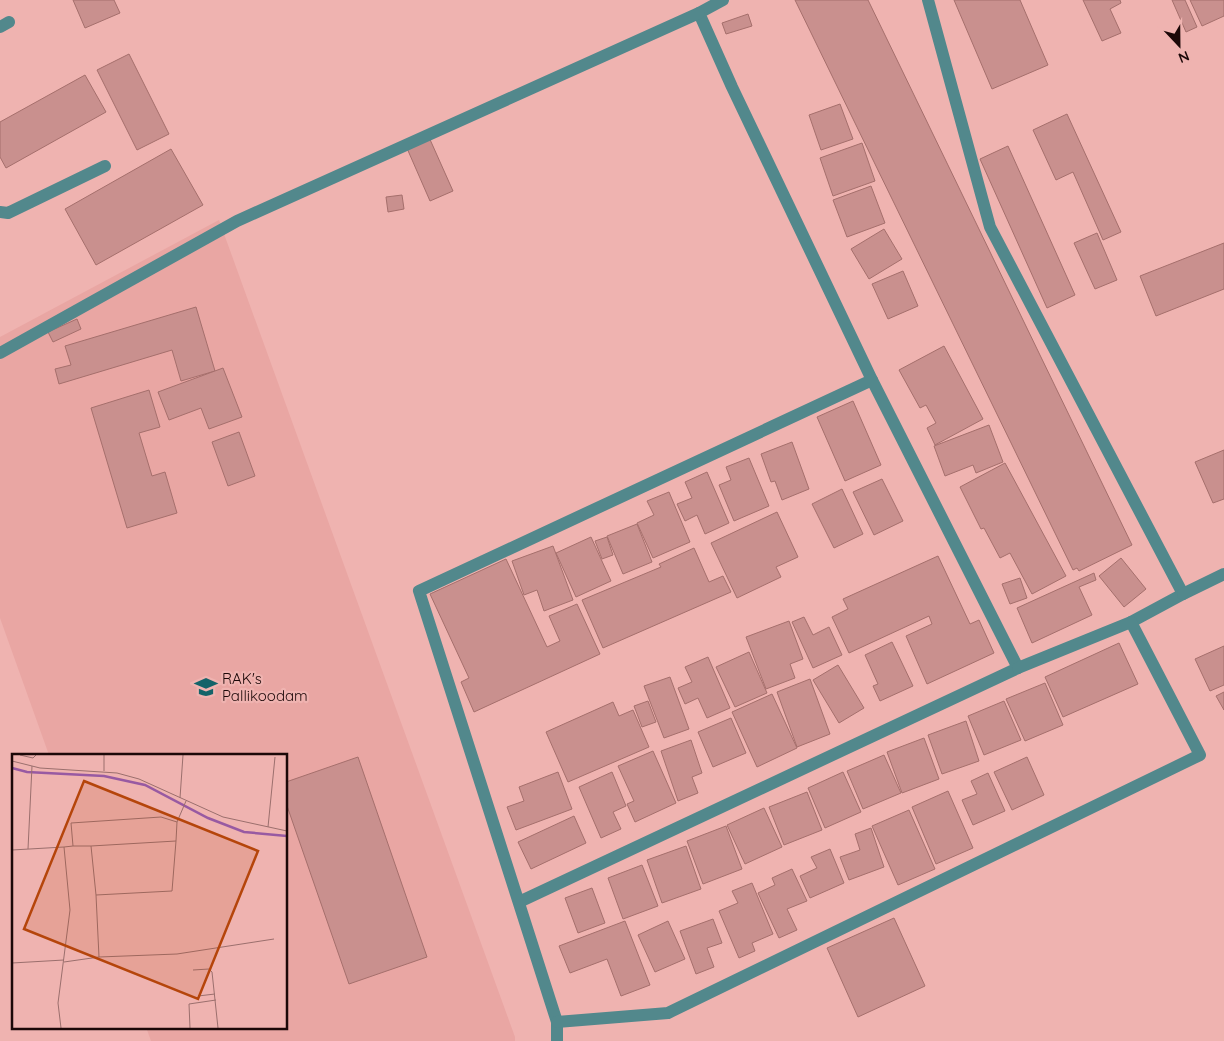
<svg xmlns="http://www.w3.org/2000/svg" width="1224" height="1041" viewBox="0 0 1224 1041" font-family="Quicksand,sans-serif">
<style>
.built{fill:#e9a6a3}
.building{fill:#c9908e;stroke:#a56f6c}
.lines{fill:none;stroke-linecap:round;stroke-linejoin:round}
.minor{stroke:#52888c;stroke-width:12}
.labels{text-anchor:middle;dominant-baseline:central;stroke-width:4.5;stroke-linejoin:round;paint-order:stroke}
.poi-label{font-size:15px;fill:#1c0808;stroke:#efb3b0;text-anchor:start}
.inset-river{fill:none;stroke:#985aa2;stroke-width:2.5}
.inset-road{fill:none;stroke:#9b6f6d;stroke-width:1}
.view{fill:#b5450b;fill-opacity:0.15;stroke:#b5450b;stroke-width:2.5}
.inset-edge{fill:none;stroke:#1c0808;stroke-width:2.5}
</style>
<rect width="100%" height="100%" fill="#efb3b0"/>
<!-- built -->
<polygon class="built" points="219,220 515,1037 515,1041 151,1041 146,1027 286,1027 286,755 49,755 0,618 0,337"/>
<!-- building -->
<g class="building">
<polygon points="73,0 114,0 120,13 85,28"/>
<polygon points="795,0 868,0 1132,545 1079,571 1077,568 1073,570"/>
<polygon points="954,0 1020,0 1048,65 992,89"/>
<polygon points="1083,0 1120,0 1121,3 1110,9 1121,33 1102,41"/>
<polygon points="1172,0 1185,0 1197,27 1186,32"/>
<polygon points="1190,0 1224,0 1224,16 1202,26"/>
<polygon points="748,14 752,26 726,34 722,23"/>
<polygon points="129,54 169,134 137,150 97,70"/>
<polygon points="85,75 106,112 6,168 0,157 0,122"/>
<polygon points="840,104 853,139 821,150 809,115"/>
<polygon points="1067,114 1121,232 1103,240 1073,172 1056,180 1033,130"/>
<polygon points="428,135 453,191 430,201 406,146"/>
<polygon points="862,143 875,181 833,196 820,158"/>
<polygon points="1008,146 1075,295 1047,308 980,159"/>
<polygon points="171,149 203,205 96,265 65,209"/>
<polygon points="871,186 885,223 847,237 833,200"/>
<polygon points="402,195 404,209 388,212 386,197"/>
<polygon points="884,229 902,259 869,279 851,249"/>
<polygon points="1097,233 1117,280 1095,289 1074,243"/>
<polygon points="1224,243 1224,289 1156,316 1140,276"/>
<polygon points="903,271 918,306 888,319 872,284"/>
<polygon points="196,307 215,371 181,381 172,350 59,384 55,369 71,365 65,346"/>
<polygon points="77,319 81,329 53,342 48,332"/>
<polygon points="944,346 983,419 935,445 927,428 936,423 926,405 920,408 899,370"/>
<polygon points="223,368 242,417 209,429 201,408 169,420 158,392"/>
<polygon points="149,390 160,427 139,433 152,476 165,472 177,513 127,528 91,408"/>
<polygon points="853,401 881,465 845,481 817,417"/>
<polygon points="989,425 1003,462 976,473 973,465 945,476 934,446"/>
<polygon points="239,432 255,476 228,486 212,442"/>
<polygon points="792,442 809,489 782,500 775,481 771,482 761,454"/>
<polygon points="1224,450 1224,499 1213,503 1195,462"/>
<polygon points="749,458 769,506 734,521 719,485 731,480 726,467"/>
<polygon points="1005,463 1066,576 1032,594 1010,553 1000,558 984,528 981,529 960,487"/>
<polygon points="707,472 729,523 705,534 697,515 685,521 677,504 692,498 685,482"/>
<polygon points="882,479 903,521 874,535 853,492"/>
<polygon points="842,489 863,534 834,548 812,504"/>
<polygon points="669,492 690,542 653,558 637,523 654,515 647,501"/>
<polygon points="777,512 798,557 776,567 781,577 737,598 711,543"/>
<polygon points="637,524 652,562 623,574 607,536"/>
<polygon points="591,537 611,581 576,597 556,553"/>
<polygon points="607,537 613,555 602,559 595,541"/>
<polygon points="553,546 573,600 544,611 537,590 524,595 512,561"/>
<polygon points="694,548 709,582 723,576 731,592 603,648 582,600 661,567 659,564"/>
<polygon points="938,556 970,624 979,620 994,653 927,684 906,636 932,624 929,616 849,653 832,617 848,609 843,599"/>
<polygon points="1121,558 1146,589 1124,607 1099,576"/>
<polygon points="506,559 547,647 560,641 549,616 577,604 600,654 474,712 461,682 469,678 430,594"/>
<polygon points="1094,573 1096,580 1079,587 1092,615 1032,643 1017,608"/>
<polygon points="1020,578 1027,598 1010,604 1002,584"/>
<polygon points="804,617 813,635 829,627 842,655 813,668 792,622"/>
<polygon points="789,621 803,659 790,664 795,678 766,689 746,637"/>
<polygon points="892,642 913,686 880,701 873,686 878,684 865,655"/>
<polygon points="1119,643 1138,684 1063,717 1045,677"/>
<polygon points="1224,646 1224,685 1210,691 1195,659"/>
<polygon points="749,652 767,693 735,707 716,667"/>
<polygon points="708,657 730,708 707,718 698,698 685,704 678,688 692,682 685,667"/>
<polygon points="838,665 864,708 839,723 813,680"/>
<polygon points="670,677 689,729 664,738 644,686"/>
<polygon points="810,679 830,734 797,747 777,692"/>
<polygon points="1045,683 1063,725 1025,741 1006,699"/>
<polygon points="1224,692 1224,710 1216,696"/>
<polygon points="772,694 797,748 757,767 732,712"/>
<polygon points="648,701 656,722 642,727 634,706"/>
<polygon points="1004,701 1021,740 984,755 968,716"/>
<polygon points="613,702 619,716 633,710 649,747 568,782 546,732"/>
<polygon points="731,718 746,753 713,767 698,732"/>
<polygon points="966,721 979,761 942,774 928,735"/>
<polygon points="924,738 939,779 902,793 887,752"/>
<polygon points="691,740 702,773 692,777 698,793 678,801 661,751"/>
<polygon points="653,751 676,803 635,822 627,804 634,801 618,766"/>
<polygon points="884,755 901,793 863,809 847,771"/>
<polygon points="358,757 427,957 349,984 286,803 286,782"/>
<polygon points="1027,757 1044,795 1012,810 994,772"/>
<polygon points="558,772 572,809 516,830 507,807 524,801 519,787"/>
<polygon points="612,772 626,806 613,812 621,829 601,838 579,787"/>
<polygon points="843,772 861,812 825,828 808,788"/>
<polygon points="988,773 1005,811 973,825 962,800 977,794 971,781"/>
<polygon points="948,791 973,848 936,864 912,807"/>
<polygon points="807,792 822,830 784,845 769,807"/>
<polygon points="764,808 782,847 745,864 727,825"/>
<polygon points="909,810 935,869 898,885 872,826"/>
<polygon points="574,816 586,843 531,869 518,842"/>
<polygon points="726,826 742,869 703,884 687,841"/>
<polygon points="871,828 884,867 849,880 840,857 860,850 855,834"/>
<polygon points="686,846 701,889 662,903 647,860"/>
<polygon points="830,849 844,883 810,898 800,876 817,868 811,857"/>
<polygon points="642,865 658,906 623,919 608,878"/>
<polygon points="792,869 807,901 787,909 797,930 779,938 758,893 775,885 772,878"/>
<polygon points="752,883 773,934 752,943 755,951 739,958 719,911 738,903 732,891"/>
<polygon points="592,888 605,923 578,933 565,898"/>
<polygon points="894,918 925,986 858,1017 827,948"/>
<polygon points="713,919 722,943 707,948 714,967 696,974 680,931"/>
<polygon points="625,921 650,985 621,996 607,959 570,973 559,946"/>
<polygon points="668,921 685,959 655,972 638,935"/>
</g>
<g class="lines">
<!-- minor -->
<g class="minor">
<polyline points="723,0 699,13 732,87 872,380"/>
<polyline points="928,0 990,227 1183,594 1131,622"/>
<polyline points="0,27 9,22"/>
<polyline points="0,212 8,213 105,166"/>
<polyline points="0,353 237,221 699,13"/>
<polyline points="1183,594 1224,574"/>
<polyline points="519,902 1018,668 872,380 419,591 557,1022 557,1041"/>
<polyline points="557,1022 668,1013 1200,755 1131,622 1018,668"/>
</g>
</g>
<!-- icons -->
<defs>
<symbol id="school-bare" viewBox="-9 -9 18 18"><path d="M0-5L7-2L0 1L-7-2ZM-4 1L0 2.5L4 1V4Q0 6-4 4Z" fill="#146369" stroke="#efb3b0" stroke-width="2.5" paint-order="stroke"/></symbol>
</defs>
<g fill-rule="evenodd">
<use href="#school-bare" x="190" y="671" width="32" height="32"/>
</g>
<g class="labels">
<!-- poi labels -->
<g class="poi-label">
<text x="222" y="678">RAK's<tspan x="222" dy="17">Pallikoodam</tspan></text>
</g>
</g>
<!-- overview -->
<g transform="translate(12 754)">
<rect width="275" height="275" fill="#efb3b0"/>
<path class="inset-river" d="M0,14L15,18L92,22L133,31L196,64L232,78L275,82"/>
<path class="inset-road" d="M8,1L21,4L24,1M92,1V17M0,7L28,14L105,19L127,25L211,63L275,77M168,44L171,1M256,73L263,3M164,87L79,92L84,141L160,137L164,87L165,68L174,47M79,92H61L59,69L149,63L165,68M16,95L20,12M0,96L52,93M87,203L165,200L262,185M52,208L87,203L84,141M0,209L52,206M181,216L197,215L200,218L206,274M186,242L203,240M49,274L46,249L58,156L52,93L61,92M178,274L177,250L204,246"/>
<path class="view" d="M72,27L246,97L186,245L12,175Z"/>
<rect width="275" height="275" class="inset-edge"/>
</g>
<!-- north arrow -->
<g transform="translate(1179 45) rotate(158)" stroke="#efb3b0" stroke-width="4" paint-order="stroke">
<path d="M0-4L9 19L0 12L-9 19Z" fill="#1c0808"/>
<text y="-8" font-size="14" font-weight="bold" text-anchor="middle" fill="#1c0808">N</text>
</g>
</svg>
